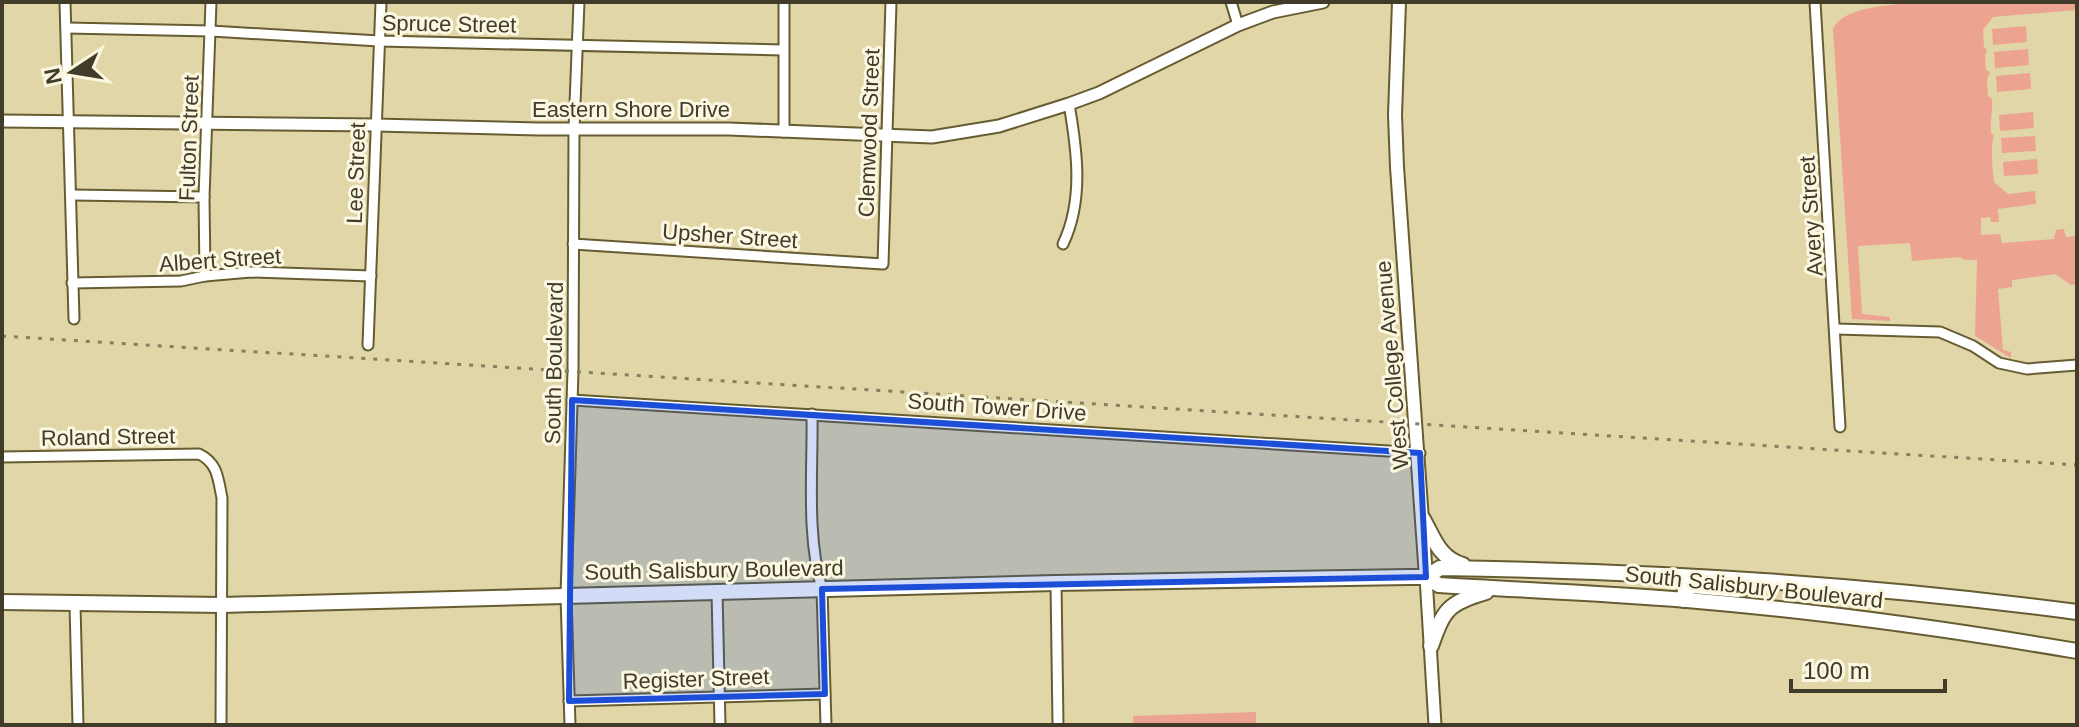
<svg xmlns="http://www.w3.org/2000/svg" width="2079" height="727" viewBox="0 0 2079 727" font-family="Arial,sans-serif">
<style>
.green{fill:#eca490}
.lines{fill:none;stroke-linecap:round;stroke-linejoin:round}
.minor-casing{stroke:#665c32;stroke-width:13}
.tertiary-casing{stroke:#665c32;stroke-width:15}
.secondary-casing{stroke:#665c32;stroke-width:16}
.primary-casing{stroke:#665c32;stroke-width:18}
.minor{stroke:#fff;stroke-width:9}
.tertiary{stroke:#fff;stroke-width:11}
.secondary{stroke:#fff;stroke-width:12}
.primary{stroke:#fff;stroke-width:14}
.rail{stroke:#867f60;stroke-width:3;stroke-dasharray:4 8;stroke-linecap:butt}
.marked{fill:#1d4ed8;fill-opacity:0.2;stroke:#1d4ed8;stroke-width:6;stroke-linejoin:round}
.labels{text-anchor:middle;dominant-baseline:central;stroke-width:6;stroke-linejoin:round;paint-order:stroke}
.street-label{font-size:22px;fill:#403c29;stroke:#fcf7e0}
</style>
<rect width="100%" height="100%" fill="#e1d6a8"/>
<!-- green -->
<g class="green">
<path d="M1928,2H2077V10L1993,17L1983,30L1984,47L1987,50L1985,55L1986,70L1990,72L1987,80L1988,96L1992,99C1993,111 1990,121 1991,133L1994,136C1990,146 1993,170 1994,182L2008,194L2035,191L2036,204L1998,209L1999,222H1991L1990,217L1981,218V235L2000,234L2002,243L2054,239L2056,230L2064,229L2066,237L2077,236V284L2071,285L2055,274L2012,280V287L1998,289L2003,350L2011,352V358L1975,336L1977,260H1965L1960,257L1912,261L1910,243L1858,246L1862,314L1890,317V321L1852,319L1833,29C1846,3 1903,5 1928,2Z"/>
<polygon points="2026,26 2027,42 1993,45 1992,29"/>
<polygon points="2028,49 2029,65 1995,68 1994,52"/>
<polygon points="2030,73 2031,89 1997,92 1996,76"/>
<polygon points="2033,112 2034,128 2000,131 1999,115"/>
<polygon points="2035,136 2036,151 2002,153 2001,138"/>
<polygon points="2037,159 2038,174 2004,176 2003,162"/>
<polygon points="1256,712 1256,725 1133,725 1133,716"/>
</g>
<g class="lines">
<defs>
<g id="minor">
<polyline points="65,2 74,319"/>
<polyline points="1231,2 1238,25"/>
<polyline points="1815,2 1840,427"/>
<polyline points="67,28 211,31 379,41 783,50"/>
<polyline points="784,132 784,2"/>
<polyline points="73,195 204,197"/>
<polyline points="573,244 883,264 891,2"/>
<path d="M1063,244C1084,200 1077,150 1069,104"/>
<polyline points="205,276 204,197 211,2"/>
<polyline points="72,283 181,281 205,276 251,272 371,276"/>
<polyline points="1836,329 1940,332 1973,346 1999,363 2027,369 2077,365"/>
<polyline points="368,345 381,2"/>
<polyline points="572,400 1420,453"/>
<path d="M812,414C813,471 806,535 822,589L826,725"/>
<path d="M2,457L199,454C218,463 218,479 222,498L221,725"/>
<polyline points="1056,583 1058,725"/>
<polyline points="717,592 720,725"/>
<polyline points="75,605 78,725"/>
<polyline points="569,701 825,694"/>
<polyline points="570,725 566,596 573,371 574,129 579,2"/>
</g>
<g id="tertiary">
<polyline points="2,121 375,125 539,129 729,129 932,137 999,126 1069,104 1099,93 1238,25 1273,12 1323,2"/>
<polyline points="1426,577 1435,725"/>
</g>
<polyline id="secondary" points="1399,2 1395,115 1397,167 1426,577"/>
<g id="primary">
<path d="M1423,519C1434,539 1440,559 1463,565"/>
<path d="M1426,577L1439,585C1521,590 1604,593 1687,600C1817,611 1948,629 2077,651"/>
<polyline points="1684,600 1685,590 1693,586 1738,590 1757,583"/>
<path d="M2,602L222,605L1056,583L1410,577H1426L1440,568C1653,571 1866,584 2077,612"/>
<path d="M1431,646C1444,609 1448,603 1486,592"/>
</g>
</defs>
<!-- minor casing -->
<use href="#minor" class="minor-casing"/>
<!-- tertiary casing -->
<use href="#tertiary" class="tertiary-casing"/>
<!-- secondary casing -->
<use href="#secondary" class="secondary-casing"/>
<!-- primary casing -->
<use href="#primary" class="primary-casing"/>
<!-- minor -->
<use href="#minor" class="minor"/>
<!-- tertiary -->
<use href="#tertiary" class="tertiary"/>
<!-- secondary -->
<use href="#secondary" class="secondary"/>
<!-- primary -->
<use href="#primary" class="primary"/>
<!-- rail -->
<polyline class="rail" points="2,336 2077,465"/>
</g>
<!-- marked area -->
<path class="marked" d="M572,400L1420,453L1426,577L822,589L825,694L569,701Z"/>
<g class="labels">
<!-- street labels -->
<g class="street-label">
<text transform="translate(449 24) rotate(1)">Spruce Street</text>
<text x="631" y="109">Eastern Shore Drive</text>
<text transform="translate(869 133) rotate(-88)">Clemwood Street</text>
<text transform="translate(189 138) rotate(-88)">Fulton Street</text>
<text transform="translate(356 173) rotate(-88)">Lee Street</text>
<text transform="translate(1811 216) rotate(-94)">Avery Street</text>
<text transform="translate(730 236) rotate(4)">Upsher Street</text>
<text transform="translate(220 260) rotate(-4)">Albert Street</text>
<text transform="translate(554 363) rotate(-89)">South Boulevard</text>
<text transform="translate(1392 365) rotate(-95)">West College Avenue</text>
<text transform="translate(997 407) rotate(4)">South Tower Drive</text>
<text transform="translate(108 437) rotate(-1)">Roland Street</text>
<text transform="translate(714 570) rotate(-1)">South Salisbury Boulevard</text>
<text transform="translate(1754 587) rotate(6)">South Salisbury Boulevard</text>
<text transform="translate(696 679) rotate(-2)">Register Street</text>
</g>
</g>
<!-- border -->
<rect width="2079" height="727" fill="none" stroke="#403c29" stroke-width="8"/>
<!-- north arrow -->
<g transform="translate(72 72) rotate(258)" stroke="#fcf7e0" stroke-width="6" paint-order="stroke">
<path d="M0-6L14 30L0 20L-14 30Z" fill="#403c29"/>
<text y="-12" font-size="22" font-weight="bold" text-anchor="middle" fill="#403c29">N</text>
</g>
<!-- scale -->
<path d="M1791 679v12h154v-12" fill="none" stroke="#403c29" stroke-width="4"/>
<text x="1803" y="679" font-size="24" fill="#403c29" stroke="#fcf7e0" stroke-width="6" paint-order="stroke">100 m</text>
</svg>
